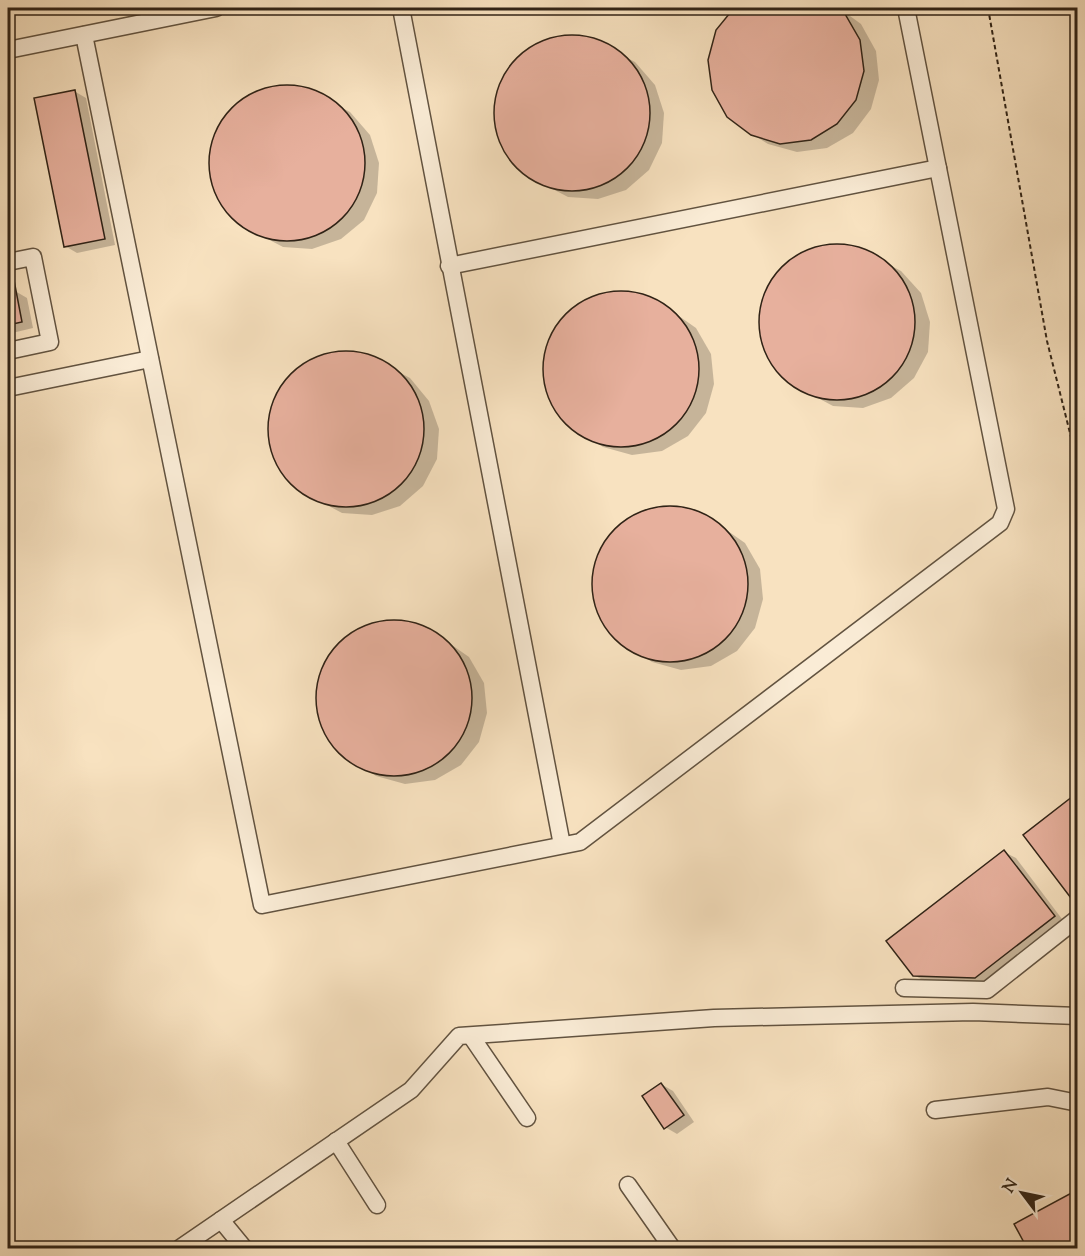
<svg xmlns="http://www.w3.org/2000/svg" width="1085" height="1256" viewBox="0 0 1085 1256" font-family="'Sorts Mill Goudy',serif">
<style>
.shadow{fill:#0003}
.building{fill:#e7b09d;stroke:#302316;stroke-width:1.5}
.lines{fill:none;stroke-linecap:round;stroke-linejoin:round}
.minor-casing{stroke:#625340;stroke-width:19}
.path{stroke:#302316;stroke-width:2;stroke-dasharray:4.5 3;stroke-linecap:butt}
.minor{stroke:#faecd6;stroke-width:16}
</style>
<rect width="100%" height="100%" fill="#f8e2c0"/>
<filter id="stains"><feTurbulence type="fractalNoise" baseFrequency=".00333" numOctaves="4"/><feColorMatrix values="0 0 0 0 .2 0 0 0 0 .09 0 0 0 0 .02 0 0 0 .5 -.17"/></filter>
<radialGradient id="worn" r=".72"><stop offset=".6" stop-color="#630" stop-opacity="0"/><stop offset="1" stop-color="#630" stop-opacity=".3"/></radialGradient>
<!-- shadow -->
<g class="shadow">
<polygon points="736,8 839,8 861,24 876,51 879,80 871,109 853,133 827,148 797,152 768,144 752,134 718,31"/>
<polygon points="562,37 592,39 635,62 655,85 664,113 662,143 649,170 626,190 598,199 568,197 524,174 505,151 495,123 498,93 511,66 534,46"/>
<polygon points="277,87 307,89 350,112 370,135 379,163 377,193 364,220 341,239 312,249 283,247 239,224 220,201 210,173 213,143 226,116 249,96"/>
<polygon points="74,91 86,98 115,245 77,253 65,246"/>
<polygon points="8,166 12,184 8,185"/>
<polygon points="828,245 858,248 901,271 921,293 930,322 928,352 914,378 891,398 863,408 833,406 790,383 770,360 761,332 763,302 777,275 799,255"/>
<polygon points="15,291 27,298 33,328 8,334 8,293"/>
<polygon points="627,292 656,300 696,328 711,354 714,384 706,413 688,436 662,451 632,455 603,447 563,419 548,393 544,363 552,334 571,311 597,296"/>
<polygon points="337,353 367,355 410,378 429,401 439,429 437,459 423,486 400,506 372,515 342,513 299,490 279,468 270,439 272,409 286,382 308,363"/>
<polygon points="676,507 705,515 745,543 760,569 763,599 755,628 737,651 711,666 681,670 652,662 612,634 597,608 594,578 602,549 620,526 646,511"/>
<polygon points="400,621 429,629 469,657 484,683 487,713 479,742 461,765 435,780 405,784 376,776 336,748 321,722 318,692 326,663 344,640 370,625"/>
<polygon points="1078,795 1078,902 1025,836"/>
<polygon points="1004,852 1016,858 1065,923 987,983 926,982 914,975"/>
<polygon points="661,1084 673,1091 694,1122 677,1134 665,1127"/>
<polygon points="1078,1191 1078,1248 1029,1248 1016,1224"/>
</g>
<!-- building -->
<g class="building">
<polygon points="734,8 839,8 845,14 860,40 864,71 856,100 837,124 811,140 780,144 751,135 727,117 712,90 708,60 716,30"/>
<circle cx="572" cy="113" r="78"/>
<circle cx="287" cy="163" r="78"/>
<polygon points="75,90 105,239 64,247 34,98"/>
<circle cx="837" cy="322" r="78"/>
<polygon points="8,275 13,275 22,322 8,325"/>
<circle cx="621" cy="369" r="78"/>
<circle cx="346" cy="429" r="78"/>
<circle cx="670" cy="584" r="78"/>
<circle cx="394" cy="698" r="78"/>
<polygon points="1077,793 1077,906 1023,835"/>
<polygon points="1004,850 1055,916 975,978 913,976 886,941"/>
<polygon points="661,1083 684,1115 664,1129 642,1096"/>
<polygon points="1077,1190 1077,1240 1062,1248 1027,1248 1014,1224"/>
</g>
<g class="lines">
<defs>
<g id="minor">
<polyline points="401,8 562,845"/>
<polyline points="84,35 262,905 580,842 1000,523 1006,509 906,8"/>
<polyline points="8,50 216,8"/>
<polyline points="8,262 33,257 50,342 8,351"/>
<polyline points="449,266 938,168"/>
<polyline points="8,388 150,359"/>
<polyline points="904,988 987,990 1078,918"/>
<polyline points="471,1036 527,1118"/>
<polyline points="935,1110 1048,1097 1078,1103"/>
<polyline points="336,1141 377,1205"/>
<polyline points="628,1185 672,1248"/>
<polyline points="221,1220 244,1248"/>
<polyline points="180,1248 411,1090 459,1036 714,1018 973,1012 1078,1016"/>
</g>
</defs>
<!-- minor casing -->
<use href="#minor" class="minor-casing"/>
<!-- path -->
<polyline class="path" points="988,8 1047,341 1078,465"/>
<!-- minor -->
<use href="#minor" class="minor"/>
</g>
<!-- margin -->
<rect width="1085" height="1256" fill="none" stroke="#f8e2c0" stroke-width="30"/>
<rect x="9" y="9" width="1067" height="1238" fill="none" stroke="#302316" stroke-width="3"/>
<rect x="15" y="15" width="1055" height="1226" fill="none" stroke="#302316" stroke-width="1.5"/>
<!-- north arrow -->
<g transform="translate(1022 1193) rotate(302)" stroke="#faecd6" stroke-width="4.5" paint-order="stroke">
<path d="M0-4.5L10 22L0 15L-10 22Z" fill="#302316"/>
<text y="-9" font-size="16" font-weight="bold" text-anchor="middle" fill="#302316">N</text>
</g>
<rect width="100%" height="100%" filter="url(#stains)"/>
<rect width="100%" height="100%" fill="url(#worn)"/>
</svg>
